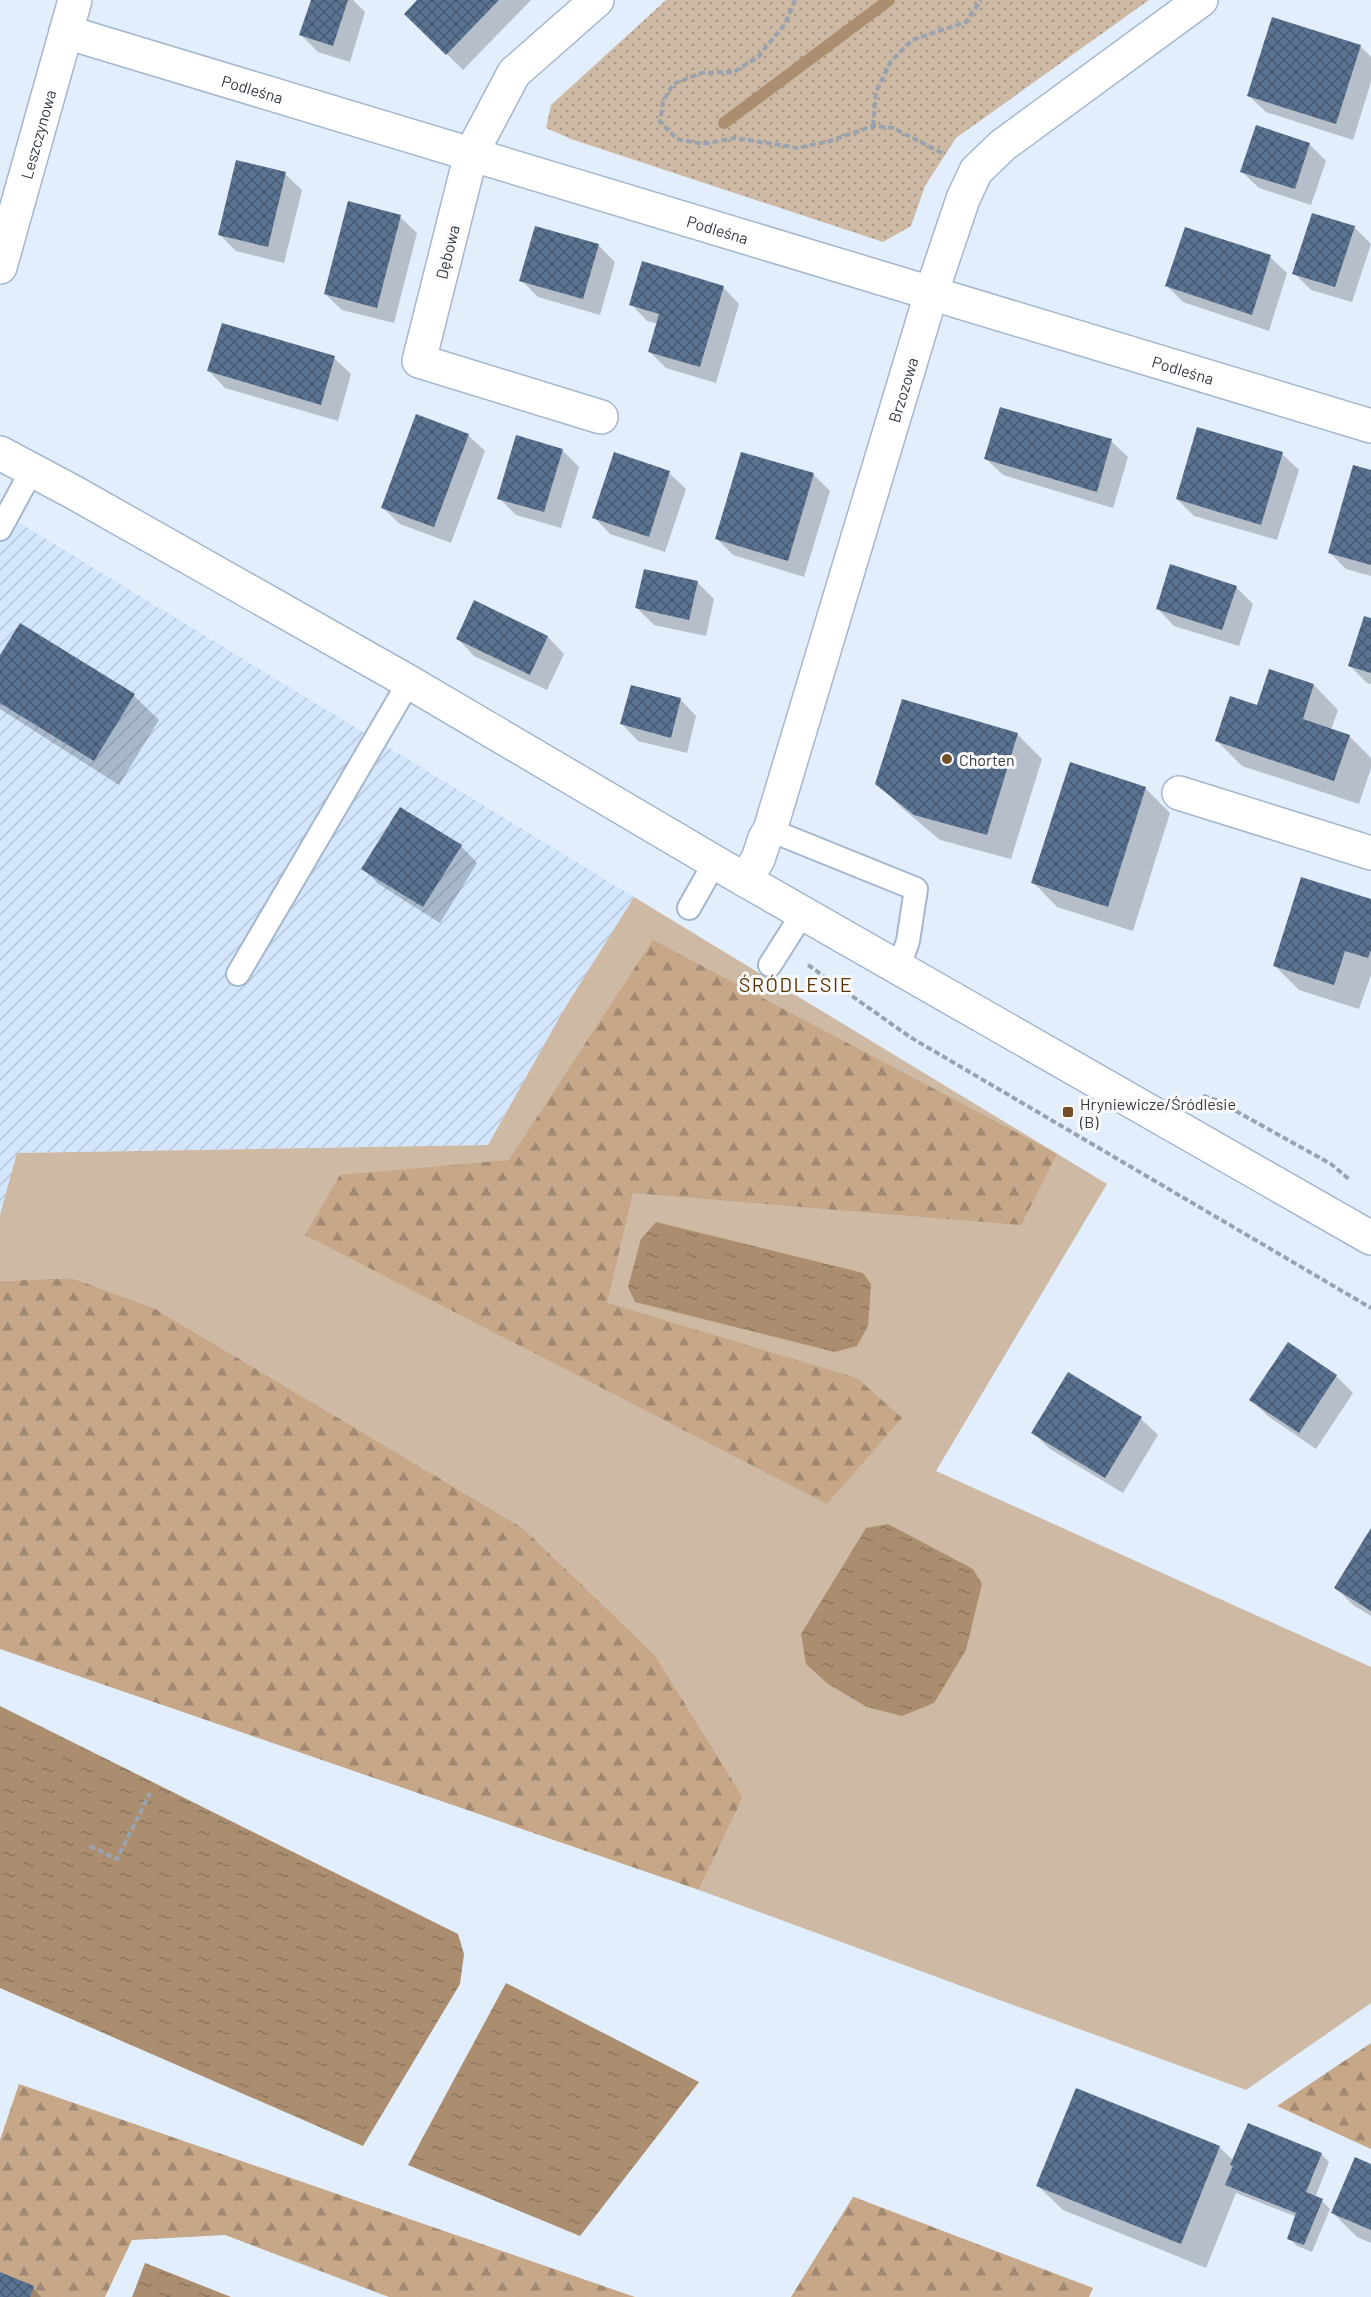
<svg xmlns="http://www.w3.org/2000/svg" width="1371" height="2297" viewBox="0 0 1371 2297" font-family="Barlow,sans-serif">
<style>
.industrial{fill:url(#industrial-furrows)}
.grass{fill:#cdb9a4}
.forest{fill:url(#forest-firs)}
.park{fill:url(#park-dots)}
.water{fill:url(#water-ripples)}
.shadow{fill:#0003}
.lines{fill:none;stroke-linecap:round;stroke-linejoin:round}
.stream{stroke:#ab8e6f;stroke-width:12}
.building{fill:url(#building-cross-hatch)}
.service-casing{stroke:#a4b7cd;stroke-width:26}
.minor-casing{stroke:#a4b7cd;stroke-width:36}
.tertiary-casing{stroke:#a4b7cd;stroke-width:36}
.path{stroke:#99a3af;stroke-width:4;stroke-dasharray:6 3;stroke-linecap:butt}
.service{stroke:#fff;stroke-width:22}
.minor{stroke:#fff;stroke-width:33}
.tertiary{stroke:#fff;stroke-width:33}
.poi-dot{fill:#724f28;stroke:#fafafa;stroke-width:2}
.labels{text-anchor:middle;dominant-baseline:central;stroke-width:6;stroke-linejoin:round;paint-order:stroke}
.street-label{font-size:16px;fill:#333a43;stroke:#fafafa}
.poi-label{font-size:16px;fill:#333a43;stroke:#fafafa;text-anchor:start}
.quarter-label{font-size:20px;letter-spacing:1.5px;fill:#583400;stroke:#fafafa}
</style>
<defs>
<pattern id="industrial-furrows" width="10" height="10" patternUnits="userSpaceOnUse" patternTransform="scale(1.5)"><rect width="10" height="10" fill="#d3e6fe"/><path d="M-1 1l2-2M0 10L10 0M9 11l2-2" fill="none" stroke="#b6c6db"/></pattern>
<pattern id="forest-firs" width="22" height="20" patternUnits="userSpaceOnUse" patternTransform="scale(1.5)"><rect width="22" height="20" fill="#c6a788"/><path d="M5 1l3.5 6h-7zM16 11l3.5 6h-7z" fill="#a18971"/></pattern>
<pattern id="park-dots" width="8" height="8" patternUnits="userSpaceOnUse" patternTransform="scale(1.5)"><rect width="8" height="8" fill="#cdb9a4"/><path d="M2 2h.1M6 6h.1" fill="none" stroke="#a79787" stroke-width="1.8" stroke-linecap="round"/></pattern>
<pattern id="water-ripples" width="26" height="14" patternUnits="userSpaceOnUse" patternTransform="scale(1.5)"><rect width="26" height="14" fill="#ab8e6f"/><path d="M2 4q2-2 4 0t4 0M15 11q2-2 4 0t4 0" fill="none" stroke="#8c755d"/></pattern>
<pattern id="building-cross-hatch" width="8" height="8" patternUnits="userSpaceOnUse" patternTransform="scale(1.5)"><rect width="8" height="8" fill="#5a7391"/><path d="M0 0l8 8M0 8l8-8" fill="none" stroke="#475a72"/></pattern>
</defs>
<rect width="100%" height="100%" fill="#e3eefc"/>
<!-- industrial -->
<polygon class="industrial" points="0,511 634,897 563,1011 488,1145 18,1153 0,1215"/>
<!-- grass -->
<polygon class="grass" points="634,897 1107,1184 936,1471 1371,1667 1371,2003 1246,2090 699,1890 743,1797 655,1655 523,1528 154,1308 72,1278 0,1281 0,1215 17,1153 488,1145 563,1011"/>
<!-- forest -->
<g class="forest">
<polygon points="653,940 1057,1154 1021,1225 633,1193 607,1303 857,1378 902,1418 827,1504 305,1235 340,1175 509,1160"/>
<polygon points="72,1278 154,1308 523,1528 655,1655 743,1797 699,1890 0,1649 0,1281"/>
<polygon points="1371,2043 1371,2149 1277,2106"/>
<polygon points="19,2084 635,2297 389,2297 225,2235 132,2240 105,2297 8,2297 0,2294 0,2140"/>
<polygon points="853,2197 854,2197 1093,2288 1089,2297 791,2297"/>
</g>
<!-- park -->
<polygon class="park" points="666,0 1149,0 956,138 925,186 911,226 883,242 571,139 546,128 551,105"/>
<!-- water -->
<g class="water">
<polygon points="656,1222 863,1273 871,1284 868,1326 857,1346 835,1352 635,1302 628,1287 641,1239"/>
<polygon points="888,1524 973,1569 982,1584 966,1650 934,1703 902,1716 867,1707 828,1684 806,1664 801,1634 866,1528"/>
<polygon points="0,1706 458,1934 464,1954 460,1984 363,2146 0,1988"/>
<polygon points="506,1983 699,2082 580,2236 408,2165"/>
<polygon points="145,2263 231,2297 132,2297"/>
</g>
<!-- shadow -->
<g class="shadow">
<polygon points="312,0 353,0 365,12 350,62 318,52 301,35"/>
<polygon points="419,0 531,0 463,70 406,14"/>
<polygon points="1360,46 1371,57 1371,82 1353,140 1266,112 1249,96"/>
<polygon points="1309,144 1326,161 1311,205 1259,188 1242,172"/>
<polygon points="285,174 302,190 284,263 236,251 219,234"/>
<polygon points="400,217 417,233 394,323 342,310 325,294"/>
<polygon points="1354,227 1371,244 1352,302 1311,290 1294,273"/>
<polygon points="598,245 615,262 600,315 538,297 521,280"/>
<polygon points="1270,257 1287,273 1269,331 1183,302 1167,286"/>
<polygon points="723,287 739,304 716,383 666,368 650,352 658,324 647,321 631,304"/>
<polygon points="334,358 351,374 338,421 225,388 209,371"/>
<polygon points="468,435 485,451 451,543 400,524 383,508"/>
<polygon points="1111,441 1128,457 1113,508 1003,475 986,459"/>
<polygon points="562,450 579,467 561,528 516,515 499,498"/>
<polygon points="1282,454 1299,470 1277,540 1194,516 1177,499"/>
<polygon points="1371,472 1371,576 1346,569 1329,552"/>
<polygon points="669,473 686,489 665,552 610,534 594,517"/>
<polygon points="813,474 830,491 804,577 733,555 717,539"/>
<polygon points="697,582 714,599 706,636 654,625 637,608"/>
<polygon points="1236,587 1253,604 1239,646 1174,626 1158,609"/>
<polygon points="475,602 548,637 564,654 547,690 474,656 458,639"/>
<polygon points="1371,619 1371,684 1367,683 1350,666"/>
<polygon points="21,625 134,696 159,720 119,785 0,709 0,658"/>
<polygon points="1314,685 1338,710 1331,730 1349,736 1371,758 1371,768 1359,804 1242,766 1217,741 1258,707"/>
<polygon points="680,699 696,716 687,753 638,741 622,724"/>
<polygon points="903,701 1018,735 1042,759 1011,859 940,840 902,808 877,783"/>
<polygon points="1145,788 1170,813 1133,931 1057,907 1033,882"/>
<polygon points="461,846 477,863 440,923 380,885 363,869"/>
<polygon points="1371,901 1371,975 1359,1009 1299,990 1274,965"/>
<polygon points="1068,1375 1141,1419 1158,1435 1123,1493 1050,1449 1033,1433"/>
<polygon points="1336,1376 1353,1393 1316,1449 1268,1416 1251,1400"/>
<polygon points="1371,1530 1371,1616 1353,1605 1336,1588"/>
<polygon points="1219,2147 1234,2161 1321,2154 1329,2162 1315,2198 1322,2201 1330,2209 1312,2252 1297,2246 1289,2238 1297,2217 1236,2193 1206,2268 1063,2210 1038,2186"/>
<polygon points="1371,2165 1371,2243 1357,2237 1332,2212"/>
<polygon points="0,2274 33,2288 41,2297 0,2297"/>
</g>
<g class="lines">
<!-- stream -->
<polyline class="stream" points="724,123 889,0"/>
</g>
<!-- building -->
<g class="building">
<polygon points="311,0 348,0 333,46 299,35"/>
<polygon points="417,0 499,0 446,55 404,14"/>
<polygon points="1272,17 1361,45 1336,124 1247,96"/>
<polygon points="1256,125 1310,143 1295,189 1240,172"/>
<polygon points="236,160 286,172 268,247 218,235"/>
<polygon points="348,201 401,215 377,308 324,294"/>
<polygon points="1312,213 1355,226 1335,287 1292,274"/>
<polygon points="535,226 599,244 583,299 519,281"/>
<polygon points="1185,227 1271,255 1252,315 1165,286"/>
<polygon points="642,261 724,286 700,367 648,352 659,314 629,305"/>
<polygon points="222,323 335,356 321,405 207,371"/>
<polygon points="1000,407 1112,439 1097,492 984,459"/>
<polygon points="416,414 469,434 434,527 381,508"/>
<polygon points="1197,427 1283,452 1261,525 1176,499"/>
<polygon points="516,435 563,449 544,512 497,499"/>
<polygon points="614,452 670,471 649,537 592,518"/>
<polygon points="741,452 814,473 788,561 715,539"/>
<polygon points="1353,465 1371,470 1371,565 1328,553"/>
<polygon points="1170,564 1237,586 1222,630 1156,609"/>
<polygon points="644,569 698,581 689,620 635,608"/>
<polygon points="474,600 548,636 530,675 456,639"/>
<polygon points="1364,616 1371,618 1371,673 1348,666"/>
<polygon points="20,623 135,694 94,761 0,703 0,655"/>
<polygon points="1269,669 1314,684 1303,719 1350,735 1334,781 1215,741 1230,696 1257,705"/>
<polygon points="631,685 681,698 671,738 620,724"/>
<polygon points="902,699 1018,733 987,835 914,815 875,784"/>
<polygon points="1070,762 1146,787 1108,907 1031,883"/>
<polygon points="400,807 462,845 423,907 361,869"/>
<polygon points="1301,877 1371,899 1371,950 1368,958 1345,951 1334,985 1273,966"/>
<polygon points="1288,1342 1337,1375 1299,1433 1249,1400"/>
<polygon points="1068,1372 1142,1417 1105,1478 1031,1433"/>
<polygon points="1371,1528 1371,1611 1334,1588"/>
<polygon points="1076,2088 1220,2146 1181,2244 1036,2186"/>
<polygon points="1248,2123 1322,2153 1306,2192 1323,2199 1304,2245 1287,2239 1296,2213 1225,2185 1233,2166 1230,2165"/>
<polygon points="1355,2157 1371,2164 1371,2230 1331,2213"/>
<polygon points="0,2272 34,2286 30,2297 0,2297"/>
</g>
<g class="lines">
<defs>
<g id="service">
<polyline points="0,529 32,470"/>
<polyline points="770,830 916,889 908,941 899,967"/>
<polyline points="689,908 715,862"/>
<polyline points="770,965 803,913"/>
<polyline points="238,974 409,682"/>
</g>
<g id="minor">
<polyline points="597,0 514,73 471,154 419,361 601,417"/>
<path id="s1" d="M66,32L1371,426"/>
<path id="s2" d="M0,267L75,0"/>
<polyline points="1179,793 1371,853"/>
<path id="s3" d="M745,880L758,859L765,838L770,830L931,294L963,199L976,171L1003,145L1201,0"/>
</g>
<polyline id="tertiary" points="0,453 75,493 409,682 745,880 1371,1238"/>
</defs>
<!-- service casing -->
<use href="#service" class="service-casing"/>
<!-- minor casing -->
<use href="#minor" class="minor-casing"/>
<!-- tertiary casing -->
<use href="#tertiary" class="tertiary-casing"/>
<!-- path -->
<g class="path">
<polyline points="795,0 785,24 758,57 734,72 701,73 673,84 663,102 660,122 677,139 703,144 735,138 798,148 830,141 873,126 893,128 944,154"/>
<polyline points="873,126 876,92 891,61 912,40 966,22 981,0"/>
<polyline points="808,965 910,1037 1371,1308"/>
<polyline points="1203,1096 1216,1100 1331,1164 1350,1180"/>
<polyline points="90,1846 117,1859 150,1793"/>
</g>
<!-- service -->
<use href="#service" class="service"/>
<!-- minor -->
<use href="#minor" class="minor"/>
<!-- tertiary -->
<use href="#tertiary" class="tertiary"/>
</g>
<!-- markers -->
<g class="poi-dot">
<circle cx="947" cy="759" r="6"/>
<rect x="1062" y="1106" width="12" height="12" rx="3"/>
</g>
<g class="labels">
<!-- street labels -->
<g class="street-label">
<text stroke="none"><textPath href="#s1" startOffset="195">Podleśna</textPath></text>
<text stroke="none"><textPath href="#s2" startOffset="138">Leszczynowa</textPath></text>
<text stroke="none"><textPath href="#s1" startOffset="681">Podleśna</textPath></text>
<text transform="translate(447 252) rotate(-76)">Dębowa</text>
<text stroke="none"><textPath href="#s1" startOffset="1167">Podleśna</textPath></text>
<text stroke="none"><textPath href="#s3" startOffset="516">Brzozowa</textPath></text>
</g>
<!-- poi labels -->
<g class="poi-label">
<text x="959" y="759">Chorten</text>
<text x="1080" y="1103">Hryniewicze/Śródlesie<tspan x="1080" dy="18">(B)</tspan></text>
</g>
<!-- quarter labels -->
<g class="quarter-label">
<text x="796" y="984">ŚRÓDLESIE</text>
</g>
</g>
</svg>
